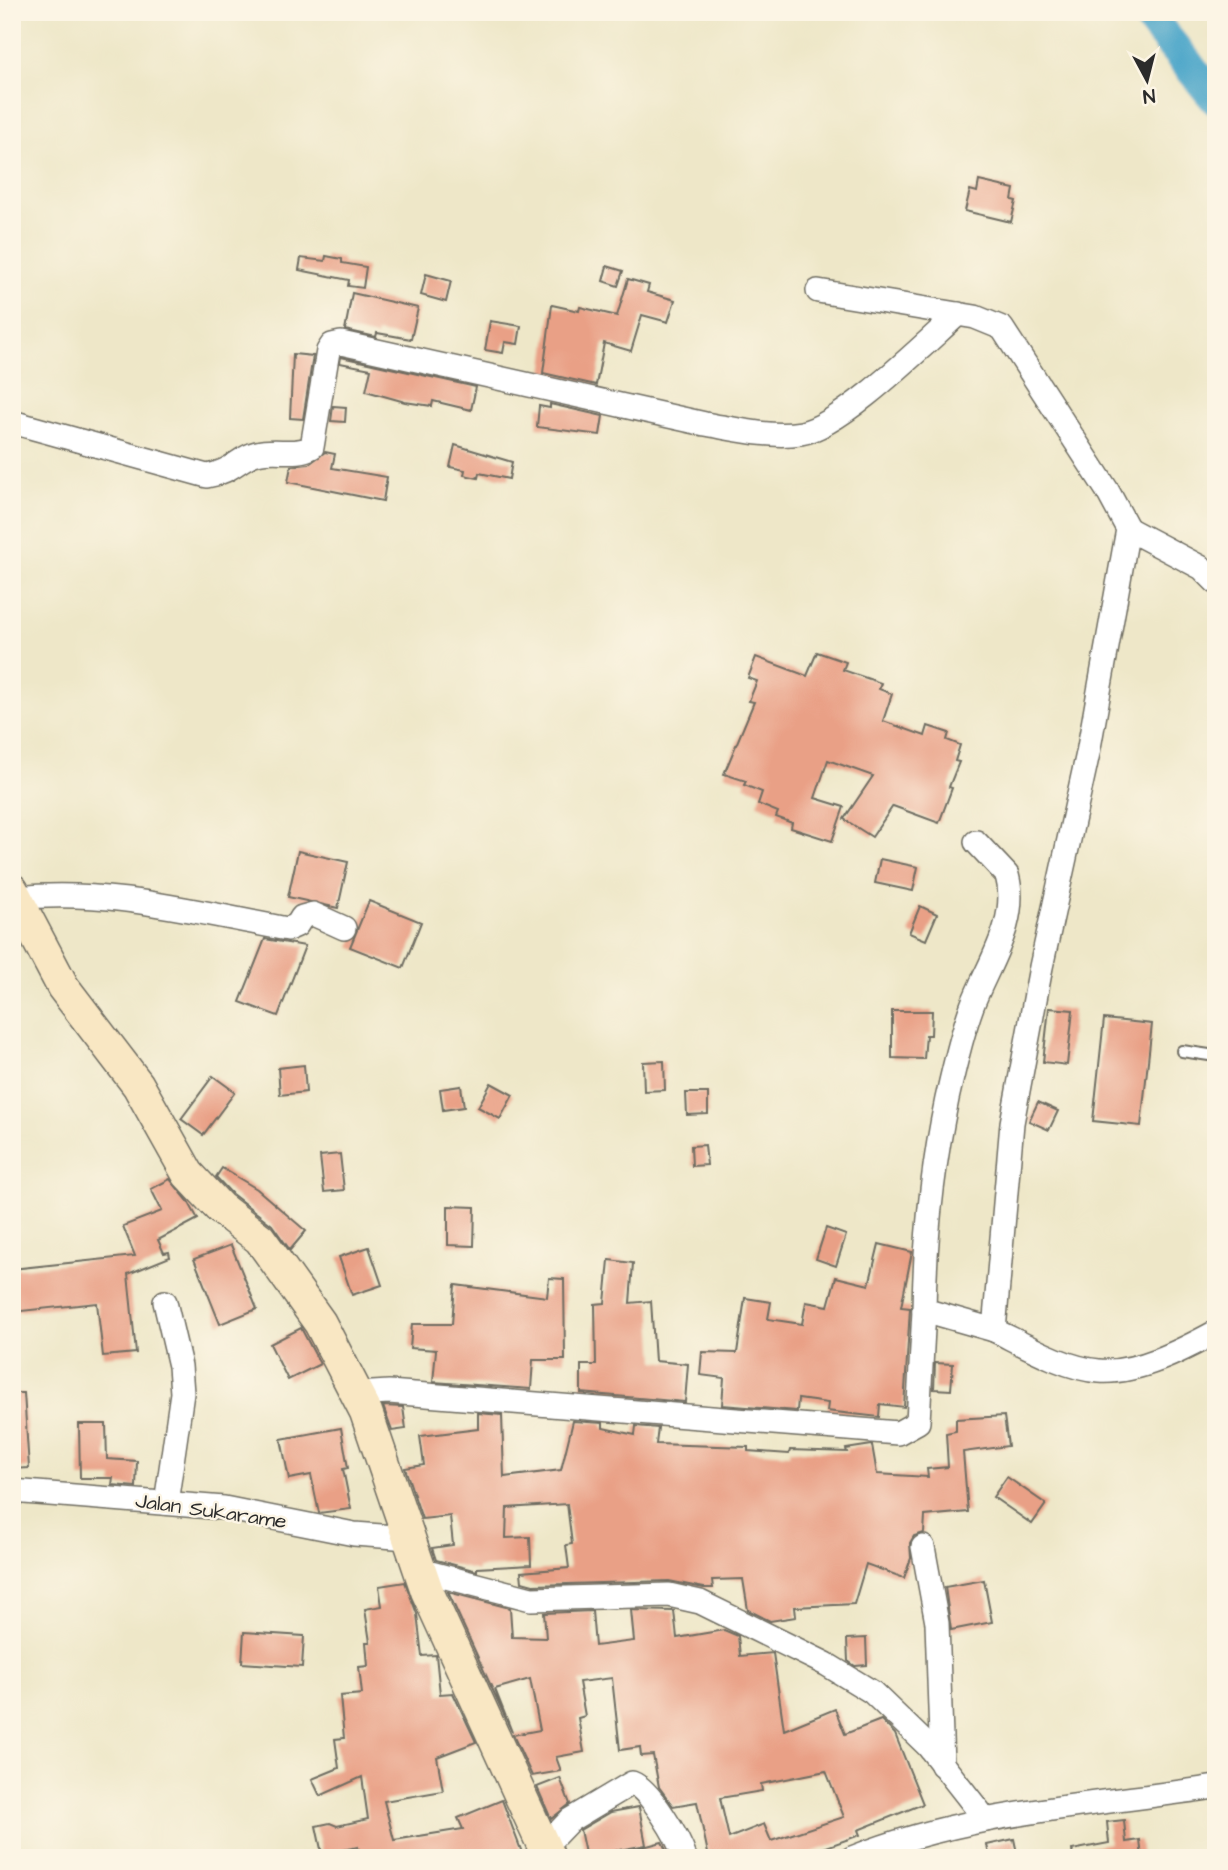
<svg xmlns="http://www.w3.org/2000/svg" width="1228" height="1870" viewBox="0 0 1228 1870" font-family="'Architects Daughter',sans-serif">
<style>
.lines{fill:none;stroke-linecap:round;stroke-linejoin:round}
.river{stroke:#4ba6c9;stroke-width:33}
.building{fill:#e9a086;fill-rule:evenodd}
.lane-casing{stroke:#6f6d62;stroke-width:14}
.street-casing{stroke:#6f6d62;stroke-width:26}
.secondary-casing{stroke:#6f6d62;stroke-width:35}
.lane{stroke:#fff;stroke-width:10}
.street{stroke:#fff;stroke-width:23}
.secondary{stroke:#f9e7c3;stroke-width:32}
.labels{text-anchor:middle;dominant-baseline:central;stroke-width:5;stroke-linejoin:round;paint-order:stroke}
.street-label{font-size:21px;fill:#2b2b2b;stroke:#fcf5e5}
</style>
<rect width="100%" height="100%" fill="#fcf5e5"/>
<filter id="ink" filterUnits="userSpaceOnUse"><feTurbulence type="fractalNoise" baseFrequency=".0143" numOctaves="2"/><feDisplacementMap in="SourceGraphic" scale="14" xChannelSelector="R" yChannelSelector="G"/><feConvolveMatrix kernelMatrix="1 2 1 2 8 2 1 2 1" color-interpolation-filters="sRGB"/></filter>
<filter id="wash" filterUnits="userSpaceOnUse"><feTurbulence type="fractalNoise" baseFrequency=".00686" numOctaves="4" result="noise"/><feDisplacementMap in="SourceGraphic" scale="28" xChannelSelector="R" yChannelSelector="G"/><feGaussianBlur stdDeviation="1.57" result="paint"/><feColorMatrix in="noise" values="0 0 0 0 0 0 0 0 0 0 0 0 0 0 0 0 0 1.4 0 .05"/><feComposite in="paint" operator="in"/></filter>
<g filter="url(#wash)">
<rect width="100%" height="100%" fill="#eee7c8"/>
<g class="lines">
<!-- river -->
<polyline class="river" points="1145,12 1216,99"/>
</g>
<g id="blocks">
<!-- building -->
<g class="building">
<polygon points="979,181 1014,189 1012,200 1016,201 1011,222 965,211 970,190 977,192"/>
<polygon points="326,256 342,259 342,263 366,267 363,288 348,286 349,280 299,270 301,258 325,261"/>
<polygon points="607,266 623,271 618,286 603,281"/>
<polygon points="426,274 451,281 446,302 421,295"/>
<polygon points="628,279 649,285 647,292 675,300 668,322 642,315 631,351 604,343 596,385 543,373 552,305 579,311 580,307 617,316"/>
<polygon points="352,293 418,308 411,339 377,333 376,337 345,330"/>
<polygon points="490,321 521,326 518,344 505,342 503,353 485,350"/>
<polygon points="293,354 313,356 303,419 290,418"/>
<polygon points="341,357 476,387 471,410 433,401 432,406 405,402 366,391 371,369 340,363"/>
<polygon points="550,404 603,416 600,435 537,427 539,406 550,408"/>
<polygon points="333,406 346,407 345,422 331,421"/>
<polygon points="455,445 512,462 509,479 479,473 478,478 464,475 465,470 450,467"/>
<polygon points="325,452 335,454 332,468 387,477 383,501 288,482 291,466 309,464"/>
<polygon points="817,652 846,662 843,670 881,683 879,689 892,694 883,721 925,736 928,726 949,733 947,740 960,745 955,761 959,762 949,787 952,788 939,823 893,806 872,837 844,819 873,776 828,760 815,798 844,807 832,841 791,828 792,823 776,817 778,812 758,804 762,792 744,785 746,781 724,774 754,702 749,701 757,681 748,678 756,657 807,676"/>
<polygon points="298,851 348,862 338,908 288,897"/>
<polygon points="880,859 918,867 913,891 875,883"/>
<polygon points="369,901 421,922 403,968 350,947"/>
<polygon points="920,906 937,914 926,940 909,933"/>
<polygon points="265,939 305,946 278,1016 240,1002"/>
<polygon points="1049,1008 1073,1010 1067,1065 1043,1062"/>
<polygon points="892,1011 932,1011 931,1035 926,1035 924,1059 892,1058"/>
<polygon points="1104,1019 1152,1024 1141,1126 1093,1121"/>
<polygon points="664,1061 665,1090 644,1091 643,1062"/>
<polygon points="304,1065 306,1092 280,1095 278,1068"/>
<polygon points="213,1076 235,1092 203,1135 181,1119"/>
<polygon points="491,1083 513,1095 500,1119 478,1107"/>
<polygon points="461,1086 464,1107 443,1110 440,1089"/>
<polygon points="686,1093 708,1093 708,1114 687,1115"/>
<polygon points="1038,1102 1058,1111 1049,1130 1029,1121"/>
<polygon points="705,1145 707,1165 692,1166 691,1146"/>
<polygon points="340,1154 344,1190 324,1192 320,1156"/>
<polygon points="222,1168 257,1189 306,1231 290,1250 272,1225 232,1194 216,1177"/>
<polygon points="170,1179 188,1201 198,1219 158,1240 164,1253 169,1252 170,1257 128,1274 136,1353 103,1356 97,1303 12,1312 12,1269 135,1256 123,1226 162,1211 151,1189"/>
<polygon points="448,1206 475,1207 474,1246 448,1245"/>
<polygon points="826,1228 846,1235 836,1266 816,1259"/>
<polygon points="879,1244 912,1252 901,1307 910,1308 904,1407 880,1404 879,1417 827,1411 828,1403 798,1399 797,1411 722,1405 724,1378 700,1375 702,1352 737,1353 745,1298 771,1302 768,1319 802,1324 806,1302 828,1306 836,1277 869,1285"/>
<polygon points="231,1245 257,1309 220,1324 194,1259"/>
<polygon points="369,1247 382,1285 352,1295 339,1257"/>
<polygon points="609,1260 633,1263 630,1303 651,1301 655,1361 688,1364 685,1402 581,1393 581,1365 596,1365 595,1304 605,1303"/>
<polygon points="549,1278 564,1279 565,1360 533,1360 531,1389 433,1382 436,1350 410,1348 412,1324 452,1324 455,1285 547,1297"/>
<polygon points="301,1328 320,1364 288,1380 270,1344"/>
<polygon points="935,1363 953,1364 951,1390 934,1389"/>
<polygon points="12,1393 24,1393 29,1468 12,1469"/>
<polygon points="383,1406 403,1407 406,1429 392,1431"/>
<polygon points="478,1413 502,1415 504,1477 561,1470 573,1421 603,1423 603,1428 635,1435 636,1426 658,1428 656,1444 748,1447 748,1451 789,1454 790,1450 847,1452 846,1449 872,1445 877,1474 928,1477 927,1469 948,1467 946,1433 956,1431 956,1419 1004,1416 1008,1446 963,1452 968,1512 925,1516 924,1533 914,1536 910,1543 911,1558 904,1578 866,1564 854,1604 795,1607 796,1617 770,1621 748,1610 743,1579 712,1580 713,1588 704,1588 669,1581 533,1585 522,1582 521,1572 569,1568 566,1545 572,1544 567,1504 507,1508 506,1538 530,1537 531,1565 477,1568 477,1571 436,1560 432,1548 453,1545 450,1516 422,1519 405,1468 424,1465 420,1436 478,1429"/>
<polygon points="79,1424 106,1424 107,1459 137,1461 136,1487 112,1485 113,1478 80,1478"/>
<polygon points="341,1428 348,1468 343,1469 351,1509 319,1513 311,1475 289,1479 281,1439"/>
<polygon points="1007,1477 1046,1504 1032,1524 993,1497"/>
<polygon points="984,1580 992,1622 951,1630 945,1587"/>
<polygon points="405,1582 417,1614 422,1656 436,1655 440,1694 453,1693 476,1742 437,1757 443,1791 384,1801 394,1840 463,1829 458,1818 502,1800 524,1858 361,1858 358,1847 322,1854 316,1826 330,1823 337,1826 368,1819 362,1777 320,1796 312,1779 339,1768 335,1739 344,1738 340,1696 362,1694 359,1667 368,1666 366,1642 370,1642 365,1609 382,1606 379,1586"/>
<path d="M448,1592L510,1608L512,1637L546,1638L544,1613L592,1611L595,1646L634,1641L631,1610L674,1611L677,1638L724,1630L738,1636L740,1656L773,1653L784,1730L835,1709L845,1734L881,1720L895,1734L923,1804L858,1830L860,1835L796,1858H709L697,1802L673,1806L659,1787L653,1755L641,1756L640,1747L620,1750L612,1678L579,1682L585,1716L578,1718L584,1752L556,1757L561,1771L532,1776L513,1735L540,1730L530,1679L495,1689L512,1732ZM826,1771L844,1817L771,1841L764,1824L729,1838L720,1798L762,1791L761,1784Z"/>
<polygon points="244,1632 304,1636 302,1667 242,1663"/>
<polygon points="866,1638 867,1665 855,1666 848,1661 847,1639"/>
<polygon points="560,1778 570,1804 551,1819 537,1787"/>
<polygon points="639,1807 646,1845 603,1853 604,1858 586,1858 580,1830 611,1812"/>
<polygon points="1124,1820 1126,1842 1140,1840 1142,1858 1073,1858 1072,1850 1109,1843 1107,1822"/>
<polygon points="1014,1839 1018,1858 990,1858 987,1845"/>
<polygon points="662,1842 670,1858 621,1858 621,1853"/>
</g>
</g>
</g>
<g filter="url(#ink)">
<use href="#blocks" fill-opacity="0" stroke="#6f6d62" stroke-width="2"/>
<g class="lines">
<defs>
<polyline id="lane" points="1182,1051 1216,1056"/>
<g id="street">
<path d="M12,422L207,476C232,472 240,457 257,453C275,448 296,456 312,447L328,351L332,345L341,343L705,424C735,429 770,438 801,433C842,426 924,344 958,314"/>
<polyline points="1128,529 1202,568 1216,582"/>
<path d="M17,898C108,888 199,913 288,929L297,925L302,917L313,914L344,928"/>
<polyline points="165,1302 180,1366 182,1393 166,1503"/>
<path d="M924,1310C925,1238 932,1170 947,1099C954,1068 961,1036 972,1006C987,965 1020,922 1007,875L976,842"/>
<path d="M994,1330C1023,1344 1066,1369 1099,1371C1137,1374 1183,1350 1216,1332"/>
<polyline points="356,1394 389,1392 898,1433 918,1422 924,1310 994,1330 1012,1123 1041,967 1088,753 1128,529 1107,490 1002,328 975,317 818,291"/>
<polyline points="12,1491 224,1508 354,1534 409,1538"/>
<polyline points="923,1547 937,1623 942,1765"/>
<polyline points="419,1570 531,1599 669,1595 700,1602 826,1664 872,1692 928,1746 986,1820"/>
<path d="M544,1847L570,1820L632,1783C650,1789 679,1839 685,1858"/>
<path d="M852,1858C966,1812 1095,1805 1216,1787"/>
</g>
<polyline id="secondary" points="12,890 63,987 138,1085 188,1174 220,1208 260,1239 320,1323 366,1412 427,1591 549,1858"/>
</defs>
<!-- lane casing -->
<use href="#lane" class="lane-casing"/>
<!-- street casing -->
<use href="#street" class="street-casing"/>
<!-- secondary casing -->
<use href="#secondary" class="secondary-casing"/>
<!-- lane -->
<use href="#lane" class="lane"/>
<!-- street -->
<use href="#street" class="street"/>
<!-- secondary -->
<use href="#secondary" class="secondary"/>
</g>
</g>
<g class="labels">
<!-- street labels -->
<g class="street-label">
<text transform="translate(211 1511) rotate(8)">Jalan Sukarame</text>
</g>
</g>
<!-- margin -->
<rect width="1228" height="1870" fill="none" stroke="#fcf5e5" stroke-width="42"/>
<!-- north arrow -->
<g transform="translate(1147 80) rotate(173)" stroke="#fcf5e5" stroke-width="5" paint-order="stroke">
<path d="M0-5L12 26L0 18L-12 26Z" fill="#2b2b2b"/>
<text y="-10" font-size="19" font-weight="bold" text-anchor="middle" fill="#2b2b2b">N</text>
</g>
</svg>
